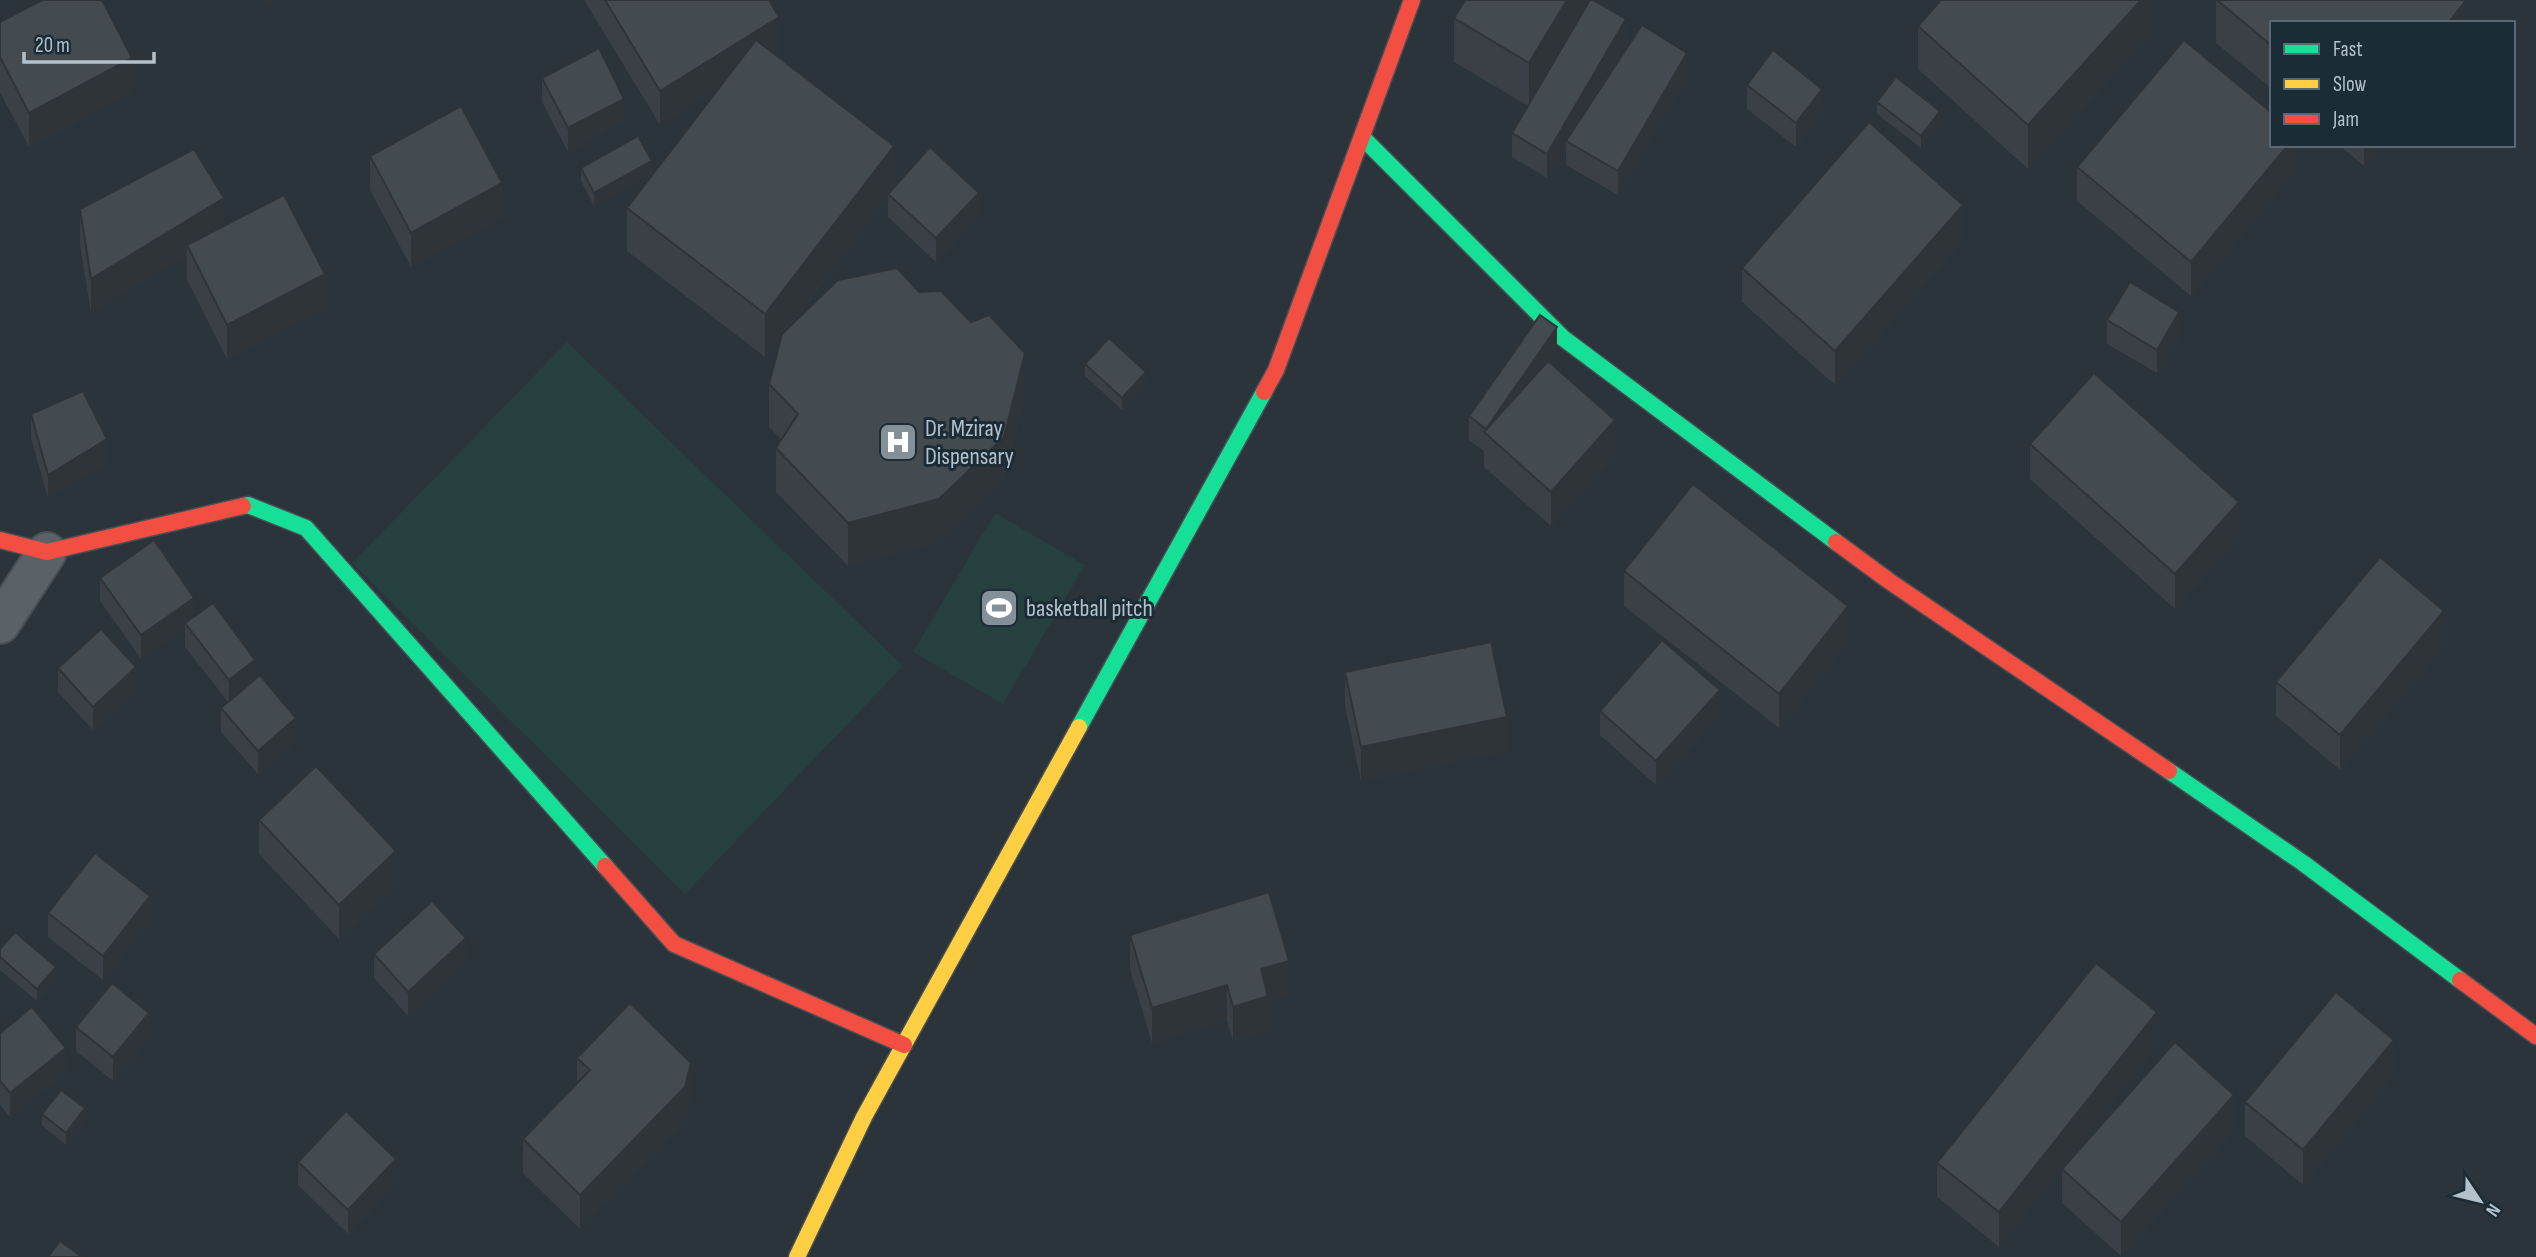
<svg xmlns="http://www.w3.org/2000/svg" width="2536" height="1257" viewBox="0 0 2536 1257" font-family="'Sofia Sans Condensed',sans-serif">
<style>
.green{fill:#26403f}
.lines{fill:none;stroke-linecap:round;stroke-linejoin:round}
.street-casing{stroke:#484f54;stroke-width:42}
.fast-casing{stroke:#484f54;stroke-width:19}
.slow-casing{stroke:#484f54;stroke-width:19}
.jam-casing{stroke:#484f54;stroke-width:19}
.street{stroke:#5a6268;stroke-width:38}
.fast{stroke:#16e098;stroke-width:16}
.slow{stroke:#ffcf43;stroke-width:16}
.jam{stroke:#f24e42;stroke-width:16}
.wall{fill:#3a4045}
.shaded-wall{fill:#2f3438}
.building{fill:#434b50;stroke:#2f3438;stroke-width:2}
.labels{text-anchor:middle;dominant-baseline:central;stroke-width:6;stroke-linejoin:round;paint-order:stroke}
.poi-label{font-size:24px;fill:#b4c1cb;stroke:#1c2c36;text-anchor:start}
</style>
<rect width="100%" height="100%" fill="#2a343a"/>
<!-- green -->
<g class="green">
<polygon points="567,342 903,666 685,894 352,563"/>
<polygon points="995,513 1085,565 1003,704 913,652"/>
</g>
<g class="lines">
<defs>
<polyline id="street" points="0,624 47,552"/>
<g id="fast">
<polyline points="1362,137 1563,338 1836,542"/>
<polyline points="243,506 248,505 306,528 605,866"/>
<polyline points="1079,727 1264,392"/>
<polyline points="2169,771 2303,863 2460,980"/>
</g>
<polyline id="slow" points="797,1257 864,1117 1079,727"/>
<g id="jam">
<polyline points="1264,392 1276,370 1412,0"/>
<polyline points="0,540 47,552 243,506"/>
<polyline points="1836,542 1889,581 2169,771"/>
<polyline points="605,866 674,944 904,1045"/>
<polyline points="2460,980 2536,1036"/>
</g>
</defs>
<!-- street casing -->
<use href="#street" class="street-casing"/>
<!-- fast casing -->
<use href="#fast" class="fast-casing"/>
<!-- slow casing -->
<use href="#slow" class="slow-casing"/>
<!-- jam casing -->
<use href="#jam" class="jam-casing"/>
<!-- street -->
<use href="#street" class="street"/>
<!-- fast -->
<use href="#fast" class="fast"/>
<!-- slow -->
<use href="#slow" class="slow"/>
<!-- jam -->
<use href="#jam" class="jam"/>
</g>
<!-- wall -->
<g class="wall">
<polygon points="584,0 769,0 779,51 775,54 894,187 979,216 936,262 888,217 888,197 787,329 919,292 1025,396 1004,480 939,542 848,566 776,492 776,448 782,440 769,427 769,384 781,336 765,357 627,251 627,208 718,89 660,125"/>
<polygon points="2153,0 2153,31 2028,169 1918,69 1918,26"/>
<polygon points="2216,0 2463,0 2465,23 2272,23 2272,89 2216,43"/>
<polygon points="1454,18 1626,43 1588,108 1687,77 1618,195 1566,165 1566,145 1547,178 1512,157 1512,133 1528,106 1454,62"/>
<polygon points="0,22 132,92 29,147 0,92"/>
<polygon points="542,78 624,122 568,152 542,102"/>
<polygon points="1747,85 1822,113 1796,147 1747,109"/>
<polygon points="1877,102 1940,124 1921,148 1877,114"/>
<polygon points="2297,145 2297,169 2191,296 2077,201 2077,167"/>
<polygon points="2339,145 2381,145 2364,166"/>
<polygon points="370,156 502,217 411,267 370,190"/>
<polygon points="581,168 652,173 594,206 581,181"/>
<polygon points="80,209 224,226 325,308 227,359 187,280 187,255 91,313 80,244"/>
<polygon points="1963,240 1835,385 1742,302 1742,268"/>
<polygon points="2107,320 2179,336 2157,373 2107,344"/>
<polygon points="1557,351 1550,362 1615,455 1551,526 1484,467 1484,451 1469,440 1469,416"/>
<polygon points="1085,364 1146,384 1122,410 1085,376"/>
<polygon points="31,414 107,463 48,498 31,438"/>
<polygon points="2030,444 2239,536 2175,609 2030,479"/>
<polygon points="1624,571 1848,641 1779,728 1624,606"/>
<polygon points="100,578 194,617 255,679 296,742 258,774 221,732 221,708 228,702 185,647 185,628 141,659 100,601"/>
<polygon points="2444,645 2340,770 2276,716 2276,682"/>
<polygon points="58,668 136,691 93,730 58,692"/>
<polygon points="1345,672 1507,751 1361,781 1345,706"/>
<polygon points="1600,711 1720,714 1656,785 1600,735"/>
<polygon points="259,820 396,885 339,939 259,854"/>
<polygon points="48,913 150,920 103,980 48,937"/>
<polygon points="1130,935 1289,995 1268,1001 1268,1030 1233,1041 1227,1020 1152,1043 1130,969"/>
<polygon points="0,949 56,979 37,1001 0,970"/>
<polygon points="374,954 466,962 408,1016 374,978"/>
<polygon points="76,1027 149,1037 113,1081 76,1051"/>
<polygon points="0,1033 66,1072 10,1117 0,1105"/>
<polygon points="2157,1046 1999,1247 1937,1197 1937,1163"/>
<polygon points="577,1058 691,1097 685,1121 580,1229 523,1173 523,1139 577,1084"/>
<polygon points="2394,1074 2303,1185 2245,1136 2245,1102"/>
<polygon points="42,1114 85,1121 66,1145 42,1126"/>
<polygon points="2234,1129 2121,1256 2062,1203 2062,1169"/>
<polygon points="298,1162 396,1183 348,1234 298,1185"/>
</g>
<!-- shaded-wall -->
<g class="shaded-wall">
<polygon points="264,0 278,0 264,8"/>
<polygon points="1567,0 1593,0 1529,106 1529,63"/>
<polygon points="2141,0 2153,0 2153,31 2028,169 2028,125"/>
<polygon points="2465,2 2465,23 2448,23"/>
<polygon points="779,17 779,51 660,125 660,91"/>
<polygon points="1626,19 1626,43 1568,142 1566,141 1566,145 1547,178 1547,154"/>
<polygon points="1687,53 1687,77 1618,195 1618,171"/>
<polygon points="132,58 132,92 29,147 29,113"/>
<polygon points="1822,89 1822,113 1796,147 1796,123"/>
<polygon points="624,99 624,122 568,152 568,128"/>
<polygon points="1940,111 1940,124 1921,148 1921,136"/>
<polygon points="2288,145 2297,145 2297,169 2191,296 2191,262"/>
<polygon points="2364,145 2381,145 2364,166"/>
<polygon points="894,146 894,189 888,194 888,197 765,357 765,314"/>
<polygon points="652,161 652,173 594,206 594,193"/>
<polygon points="502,183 502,217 411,267 411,233"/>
<polygon points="979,193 979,216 936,262 936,238"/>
<polygon points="224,198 224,232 187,245 187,255 91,313 91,279"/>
<polygon points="1963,205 1963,240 1835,385 1835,351"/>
<polygon points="325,274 325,308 227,359 227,325"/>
<polygon points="2179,312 2179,336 2157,373 2157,350"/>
<polygon points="1557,327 1557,351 1494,441 1486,434 1486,429"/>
<polygon points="1025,353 1025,396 1004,480 939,542 848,566 848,523"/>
<polygon points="1146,372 1146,384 1122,410 1122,398"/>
<polygon points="1615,420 1615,455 1551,526 1551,492"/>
<polygon points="107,439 107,463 48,498 48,475"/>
<polygon points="2239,502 2239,536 2175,609 2175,574"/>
<polygon points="194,598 194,622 185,623 185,628 141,659 141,635"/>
<polygon points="1848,606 1848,641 1779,728 1779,694"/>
<polygon points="2444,611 2444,645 2340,770 2340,735"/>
<polygon points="255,660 255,684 229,704 229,680"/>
<polygon points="136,667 136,691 93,730 93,707"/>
<polygon points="1720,690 1720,714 1656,785 1656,761"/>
<polygon points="1507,717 1507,751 1361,781 1361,747"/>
<polygon points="296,718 296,742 258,774 258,751"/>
<polygon points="396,851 396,885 339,939 339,905"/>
<polygon points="150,896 150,920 103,980 103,956"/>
<polygon points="466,938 466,962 408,1016 408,992"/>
<polygon points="1289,961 1289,995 1268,1001 1268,1030 1233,1041 1233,1007 1261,969"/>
<polygon points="56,967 56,979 37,1001 37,989"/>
<polygon points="1227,985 1227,1020 1152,1043 1152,1008"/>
<polygon points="2157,1012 2157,1046 1999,1247 1999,1212"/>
<polygon points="149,1013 149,1037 113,1081 113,1057"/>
<polygon points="2394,1040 2394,1074 2303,1185 2303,1150"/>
<polygon points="66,1048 66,1072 10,1117 10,1093"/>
<polygon points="691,1063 691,1097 685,1121 580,1229 580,1195"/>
<polygon points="2234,1095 2234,1129 2121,1256 2121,1222"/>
<polygon points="85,1108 85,1121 66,1145 66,1133"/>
<polygon points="396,1159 396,1183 348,1234 348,1210"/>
</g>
<!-- building -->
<g class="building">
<polygon points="42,0 102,0 132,58 29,113 0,57 0,22"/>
<polygon points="605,0 769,0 779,17 660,91"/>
<polygon points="1465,0 1567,0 1529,63 1454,18"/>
<polygon points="1590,0 1593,0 1626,19 1547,154 1512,133"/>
<polygon points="1941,0 2141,0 2028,125 1918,26"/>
<polygon points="2217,0 2463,0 2465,2 2448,23 2272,23 2272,46"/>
<polygon points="1642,25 1687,53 1618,171 1566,141"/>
<polygon points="756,40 894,146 765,314 627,208"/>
<polygon points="2184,40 2272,113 2272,145 2288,145 2191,262 2077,167"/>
<polygon points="599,48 624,99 568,128 542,78"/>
<polygon points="1773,50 1822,89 1796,123 1747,85"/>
<polygon points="1896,77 1940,111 1921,136 1877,102"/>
<polygon points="461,106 502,183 411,233 370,156"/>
<polygon points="1869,122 1963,205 1835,351 1742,268"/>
<polygon points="638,136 652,161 594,193 581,168"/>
<polygon points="930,147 979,193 936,238 888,194"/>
<polygon points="194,149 224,198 91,279 80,209"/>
<polygon points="284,195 325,274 227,325 187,245"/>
<polygon points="897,268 919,292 941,291 971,322 989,315 1025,353 1004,437 939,499 848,523 776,448 798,414 769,384 782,334 838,280"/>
<polygon points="2130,282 2179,312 2157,350 2107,320"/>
<polygon points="1540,315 1557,327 1486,429 1469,416"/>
<polygon points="1109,338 1146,372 1122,398 1085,364"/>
<polygon points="1548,361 1615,420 1551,492 1484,432"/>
<polygon points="2094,373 2239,502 2175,574 2030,444"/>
<polygon points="83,391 107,439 48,475 31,414"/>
<polygon points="1693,484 1848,606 1779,694 1624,571"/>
<polygon points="154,540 194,598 141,635 100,578"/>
<polygon points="2380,557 2444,611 2340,735 2276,682"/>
<polygon points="213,603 255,660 229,680 185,623"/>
<polygon points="101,629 136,667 93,707 58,668"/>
<polygon points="1662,640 1720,690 1656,761 1600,711"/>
<polygon points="1491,642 1507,717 1361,747 1345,672"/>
<polygon points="260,675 296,718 258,751 221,708"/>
<polygon points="316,766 396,851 339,905 259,820"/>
<polygon points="95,853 150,896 103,956 48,913"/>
<polygon points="1269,892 1289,961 1261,969 1268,996 1233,1007 1227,985 1152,1008 1130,935"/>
<polygon points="432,901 466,938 408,992 374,954"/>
<polygon points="15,932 56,967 37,989 0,957 0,949"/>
<polygon points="2096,963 2157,1012 1999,1212 1937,1163"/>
<polygon points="112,983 149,1013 113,1057 76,1027"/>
<polygon points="2336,992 2394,1040 2303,1150 2245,1102"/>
<polygon points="630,1003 691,1063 685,1087 580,1195 523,1139 590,1070 577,1058"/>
<polygon points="32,1007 66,1048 10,1093 0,1081 0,1033"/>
<polygon points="2175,1042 2234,1095 2121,1222 2062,1169"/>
<polygon points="61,1090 85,1108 66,1133 42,1114"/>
<polygon points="346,1111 396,1159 348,1210 298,1162"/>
<polygon points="60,1241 82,1257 48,1257"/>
</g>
<!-- icons -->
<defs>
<symbol id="hospital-square" viewBox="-11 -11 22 22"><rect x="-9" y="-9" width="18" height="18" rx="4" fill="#849098" stroke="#1c2c36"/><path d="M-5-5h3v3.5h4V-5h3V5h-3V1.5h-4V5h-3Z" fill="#fff"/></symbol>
<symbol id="stadium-square" viewBox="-11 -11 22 22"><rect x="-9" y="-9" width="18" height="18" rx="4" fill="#849098" stroke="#1c2c36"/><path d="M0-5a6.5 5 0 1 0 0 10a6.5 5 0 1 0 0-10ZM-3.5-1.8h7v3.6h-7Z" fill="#fff"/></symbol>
</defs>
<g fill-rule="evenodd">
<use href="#hospital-square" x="876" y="420" width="44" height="44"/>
<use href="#stadium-square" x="977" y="586" width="44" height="44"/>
</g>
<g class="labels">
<!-- poi labels -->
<g class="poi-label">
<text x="925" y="428">Dr. Mziray<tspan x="925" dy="28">Dispensary</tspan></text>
<text x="1026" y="608">basketball pitch</text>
</g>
</g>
<!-- legend -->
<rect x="2270" y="21" width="245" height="126" fill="#1c2c36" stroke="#596872" stroke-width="2"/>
<rect x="2284" y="44" width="35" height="10" fill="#16e098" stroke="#596872" stroke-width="2"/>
<text x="2333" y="56" font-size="21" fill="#b4c1cb">Fast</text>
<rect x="2284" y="79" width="35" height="10" fill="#ffcf43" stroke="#596872" stroke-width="2"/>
<text x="2333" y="91" font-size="21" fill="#b4c1cb">Slow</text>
<rect x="2284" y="114" width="35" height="10" fill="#f24e42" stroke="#596872" stroke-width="2"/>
<text x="2333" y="126" font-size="21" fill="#b4c1cb">Jam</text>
<!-- north arrow -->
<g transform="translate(2480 1201) rotate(125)" stroke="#1c2c36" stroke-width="5" paint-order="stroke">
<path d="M0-5L12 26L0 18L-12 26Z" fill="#b4c1cb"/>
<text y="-10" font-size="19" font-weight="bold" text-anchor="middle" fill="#b4c1cb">N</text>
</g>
<!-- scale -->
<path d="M24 52v10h130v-10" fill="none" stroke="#b4c1cb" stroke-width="3.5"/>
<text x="35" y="52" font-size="21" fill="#b4c1cb" stroke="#1c2c36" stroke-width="5" paint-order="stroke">20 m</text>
</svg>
